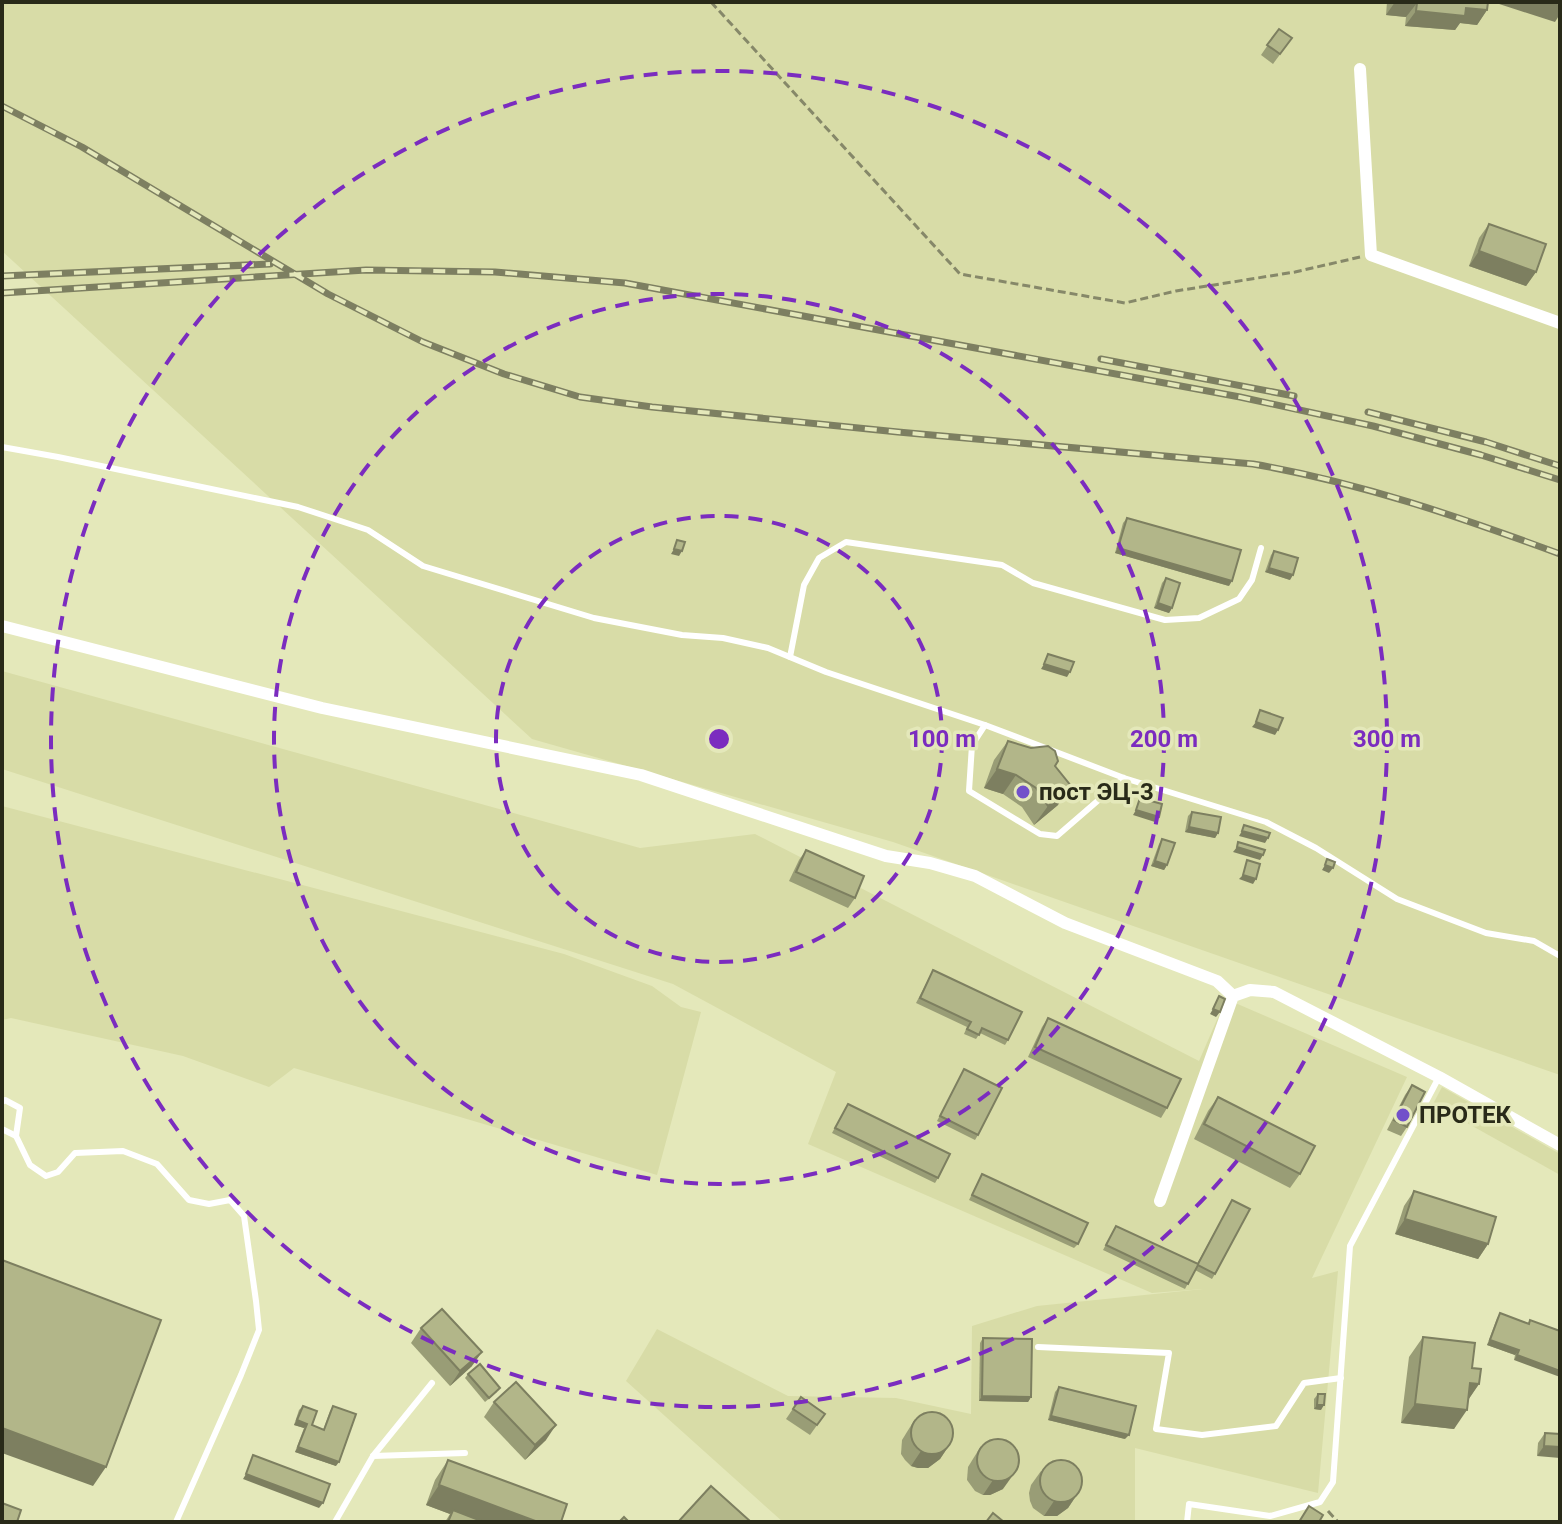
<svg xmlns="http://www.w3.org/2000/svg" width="1562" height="1524" viewBox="0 0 1562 1524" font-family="Roboto,sans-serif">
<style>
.built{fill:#d8dca7}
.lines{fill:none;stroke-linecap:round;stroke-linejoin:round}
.path{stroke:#868869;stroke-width:3;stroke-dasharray:8 4;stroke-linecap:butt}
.lane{stroke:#fff;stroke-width:6}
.street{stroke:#fff;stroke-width:12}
.rail-casing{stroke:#7d7f61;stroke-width:7}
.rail{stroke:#e4e8ba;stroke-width:4;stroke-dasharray:12;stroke-linecap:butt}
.wall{fill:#999d76}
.shaded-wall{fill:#7d7f60}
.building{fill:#b2b689;stroke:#7d7f60;stroke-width:2}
.ring{fill:none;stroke:#7b2cbf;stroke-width:4;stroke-dasharray:14 10}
.poi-dot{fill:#7251ca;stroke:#e4e8ba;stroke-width:3}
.labels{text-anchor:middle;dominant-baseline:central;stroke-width:7;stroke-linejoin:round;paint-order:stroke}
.poi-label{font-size:24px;font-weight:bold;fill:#292a19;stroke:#e4e8ba;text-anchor:start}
.centre{fill:#7b2cbf;stroke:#e4e8ba;stroke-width:4}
.ring-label{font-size:24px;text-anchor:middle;font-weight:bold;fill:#7b2cbf;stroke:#e4e8ba;stroke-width:7;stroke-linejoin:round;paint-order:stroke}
</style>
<rect width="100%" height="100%" fill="#e4e8ba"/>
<!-- built -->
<g class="built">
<polygon points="2,2 1560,2 1560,1075 893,842 532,739 2,251"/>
<polygon points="2,671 640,848 755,834 1199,1061 1226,999 1407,1077 1312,1278 1338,1271 1318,1493 1135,1448 1135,1522 783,1522 626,1381 657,1329 788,1396 896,1398 971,1414 972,1326 1037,1306 1203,1289 1152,1293 808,1144 836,1072 673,984 2,769"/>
<polygon points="2,806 564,954 652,986 681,1007 701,1012 657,1175 294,1068 269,1087 183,1056 11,1018 2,1020"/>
<polygon points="1442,1087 1560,1154 1560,1175 1433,1104"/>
</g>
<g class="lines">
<!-- path -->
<g class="path">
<polyline points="711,2 960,274 1125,303 1176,291 1295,272 1360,257"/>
<polyline points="1328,1511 1338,1522"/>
</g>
<!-- lane -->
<g class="lane">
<polyline points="2,447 58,457 298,507 368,530 423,566 594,618 682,635 723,638 768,648 826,672 985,725"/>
<polyline points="790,657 804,585 819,558 846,542 1002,565 1033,583 1165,620 1199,618 1239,599 1252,580 1261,548"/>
<polyline points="1124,778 1057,836 1040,834 969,791 972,745 985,725 1124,778 1266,822 1316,848 1397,899 1486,933 1534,941 1560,956"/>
<polyline points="2,1102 5,1100 20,1108 16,1136 30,1165 46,1176 58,1172 75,1153 123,1151 157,1164 189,1200 209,1204 230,1200 244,1216 256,1301 259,1330 241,1375 176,1522"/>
<polyline points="2,1129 16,1136"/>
<polyline points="1038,1347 1169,1353 1156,1429 1202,1435 1276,1426 1304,1383 1341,1378"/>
<polyline points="373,1456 465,1453"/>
<polyline points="335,1522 373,1456 432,1383"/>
<polyline points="1187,1522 1189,1504 1270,1516 1320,1502 1333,1482 1350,1246 1439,1077"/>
</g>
<!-- street -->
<g class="street">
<polyline points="1360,69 1371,255 1560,323"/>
<polyline points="2,626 322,708 641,775 886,856 930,863 975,876 1065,923 1217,981 1233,996"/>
<polyline points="1160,1201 1233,996 1250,990 1274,992 1439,1077 1560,1145"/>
</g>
<defs>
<g id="rail">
<path d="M2,106L82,147L328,294L423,342L504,374L580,397L652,407L898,432L1253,464C1358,482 1460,517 1560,554"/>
<polyline points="2,276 270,264"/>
<polyline points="2,293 366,270 495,272 625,283 1240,397 1373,426 1481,455 1560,480"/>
<polyline points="1101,359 1294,396"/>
<polyline points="1368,412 1486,442 1560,466"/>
</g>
</defs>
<!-- rail casing -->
<use href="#rail" class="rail-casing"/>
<!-- rail -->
<use href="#rail" class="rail"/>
</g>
<!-- wall -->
<g class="wall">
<polygon points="1387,2 1488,2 1487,10 1477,25 1460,23 1455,30 1405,26 1406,17 1386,15"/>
<polygon points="1279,29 1292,38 1273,64 1261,55"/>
<polygon points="1489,224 1536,272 1526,286 1469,266 1479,238"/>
<polygon points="1127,518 1229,586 1115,553 1123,523"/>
<polygon points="1274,551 1290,580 1265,572 1271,555"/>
<polygon points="1166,578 1172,608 1169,613 1154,608 1162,583"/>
<polygon points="1008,741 1055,766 1058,805 1034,825 1022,807 1003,794 984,788 994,760"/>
<polygon points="1192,812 1218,833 1215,838 1185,832 1188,816"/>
<polygon points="1162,839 1167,865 1164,870 1151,866 1159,844"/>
<polygon points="806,850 855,898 848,908 789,881 799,860"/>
<polygon points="933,970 1008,1040 1005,1045 980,1033 976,1039 964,1034 967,1027 916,1003"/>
<polygon points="1048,1018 1167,1108 1161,1118 1028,1057 1042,1027"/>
<polygon points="964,1069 978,1135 975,1140 937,1121"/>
<polygon points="1412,1085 1407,1127 1401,1136 1387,1130 1405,1095"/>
<polygon points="1218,1097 1300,1174 1290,1188 1194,1139 1208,1111"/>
<polygon points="848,1104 938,1178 935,1183 832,1133"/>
<polygon points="982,1174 1078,1244 1074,1248 969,1200"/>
<polygon points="1414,1191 1488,1244 1478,1259 1395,1234 1404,1206"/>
<polygon points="1232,1200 1215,1274 1212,1279 1195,1270 1185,1289 1103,1250 1116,1226 1197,1264"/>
<polygon points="1500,1313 1528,1323 1530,1320 1560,1331 1514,1360 1515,1355 1487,1345 1497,1318"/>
<polygon points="421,1328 472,1366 450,1386 411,1343"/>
<polygon points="1423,1337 1472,1368 1479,1384 1468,1400 1454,1429 1401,1423 1409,1357"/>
<polygon points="983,1338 1031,1397 1028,1402 979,1401 980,1343"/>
<polygon points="468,1374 497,1392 485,1402 465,1378"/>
<polygon points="1059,1387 1125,1439 1048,1420 1055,1392"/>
<polygon points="1318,1394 1321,1410 1314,1409 1314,1399"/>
<polygon points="801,1397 825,1414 810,1435 786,1419"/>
<polygon points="494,1402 546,1440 525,1460 484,1417"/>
<polygon points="303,1406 312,1425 323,1430 330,1411 333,1406 336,1466 295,1452 304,1428 294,1425 299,1410"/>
<polygon points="915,1419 950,1444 940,1459 928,1468 918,1468 911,1466 905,1460 901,1454 902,1440"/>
<polygon points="1545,1433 1560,1434 1537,1456 1538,1443"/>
<polygon points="981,1446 1003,1489 990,1495 983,1495 975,1491 967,1480 968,1467"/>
<polygon points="448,1460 561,1522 445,1522 450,1514 426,1505 435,1480"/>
<polygon points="1041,1471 1078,1493 1068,1508 1057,1516 1044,1516 1033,1508 1030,1501 1029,1493 1031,1485"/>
</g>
<!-- shaded-wall -->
<g class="shaded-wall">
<polygon points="1395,2 1411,2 1417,3 1406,17 1386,15"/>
<polygon points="1493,2 1547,2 1560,6 1560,14 1555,22"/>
<polygon points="1466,8 1487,10 1477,25 1460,23 1455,30 1405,26 1416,11"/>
<polygon points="1479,251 1536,272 1526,286 1469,266"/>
<polygon points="1118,548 1232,581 1229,586 1115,553"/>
<polygon points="674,549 682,551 679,556 671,554"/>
<polygon points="1269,568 1293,575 1290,580 1265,572"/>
<polygon points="1158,603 1172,608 1169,613 1154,608"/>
<polygon points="1044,664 1070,672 1067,677 1041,669"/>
<polygon points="1256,722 1278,730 1275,735 1252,727"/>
<polygon points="997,769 1016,775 1003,794 984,788"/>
<polygon points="1071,786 1058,805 1034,825 1048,806"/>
<polygon points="1136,810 1159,817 1155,822 1133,815"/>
<polygon points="1189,827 1218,833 1215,838 1185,832"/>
<polygon points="1242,831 1268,838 1265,843 1239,836"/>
<polygon points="1237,847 1263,855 1260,860 1233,852"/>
<polygon points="1155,861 1167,865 1164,870 1151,866"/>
<polygon points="1325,865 1333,868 1329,873 1322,870"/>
<polygon points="1243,875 1256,879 1253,884 1239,879"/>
<polygon points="1213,1009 1220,1012 1216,1017 1210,1014"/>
<polygon points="1405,1219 1488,1244 1478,1259 1395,1234"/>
<polygon points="1490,1340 1519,1350 1515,1355 1487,1345"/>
<polygon points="482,1352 472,1366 450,1386 460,1371"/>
<polygon points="1517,1355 1560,1371 1560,1377 1514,1360"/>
<polygon points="1470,1383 1479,1384 1466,1403"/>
<polygon points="982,1396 1031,1397 1028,1402 979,1401"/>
<polygon points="1415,1404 1467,1410 1454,1429 1401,1423"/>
<polygon points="1317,1405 1324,1405 1321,1410 1314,1409"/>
<polygon points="1051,1416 1129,1435 1125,1439 1048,1420"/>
<polygon points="297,1420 307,1424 304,1428 294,1425"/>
<polygon points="556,1425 546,1440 525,1460 535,1445"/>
<polygon points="2,1428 106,1467 93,1486 2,1453"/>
<polygon points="950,1444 940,1459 928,1468 918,1468 911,1466 921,1451"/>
<polygon points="1544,1446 1560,1447 1560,1458 1537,1456"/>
<polygon points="298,1447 339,1462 336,1466 295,1452"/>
<polygon points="246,1474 323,1503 319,1508 243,1479"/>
<polygon points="1013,1475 1003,1489 990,1495 983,1495 993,1480"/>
<polygon points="439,1485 538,1522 473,1522 453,1510 450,1514 426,1505"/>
<polygon points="1078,1493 1068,1508 1057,1516 1044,1516 1054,1501"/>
</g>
<!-- building -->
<g class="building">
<polygon points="1411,2 1488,2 1487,10 1466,8 1465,16 1416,11 1417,3"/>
<polygon points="1547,2 1560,2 1560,6"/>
<polygon points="1279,29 1292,38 1280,54 1267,45"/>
<polygon points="1489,224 1546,244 1536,272 1479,251"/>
<polygon points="1127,518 1241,550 1232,581 1118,548"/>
<polygon points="677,540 685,542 682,551 674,549"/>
<polygon points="1274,551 1298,558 1293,575 1269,568"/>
<polygon points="1166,578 1180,583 1172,608 1158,603"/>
<polygon points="1048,654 1074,662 1070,672 1044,664"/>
<polygon points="1260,710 1283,718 1278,730 1256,722"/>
<polygon points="1008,741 1031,748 1048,746 1055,751 1058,761 1055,766 1071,786 1048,806 1036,788 1016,775 997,769"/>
<polygon points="1140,798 1162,804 1159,817 1136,810"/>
<polygon points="1192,812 1221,817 1218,833 1189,827"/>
<polygon points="1244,825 1270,833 1268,838 1242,831"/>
<polygon points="1162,839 1175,843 1167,865 1155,861"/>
<polygon points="1238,842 1265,850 1263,855 1237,847"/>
<polygon points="806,850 864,876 855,898 796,872"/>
<polygon points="1327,859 1335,862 1333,868 1325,865"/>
<polygon points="1247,860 1260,864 1256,879 1243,875"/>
<polygon points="933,970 1022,1012 1008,1040 982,1028 979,1035 967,1029 971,1022 920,998"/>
<polygon points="1219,996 1225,999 1220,1012 1213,1009"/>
<polygon points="1048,1018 1181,1079 1167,1108 1035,1047"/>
<polygon points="964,1069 1002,1088 978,1135 940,1116"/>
<polygon points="1412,1085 1425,1092 1407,1127 1394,1120"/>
<polygon points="1218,1097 1315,1146 1300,1174 1204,1124"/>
<polygon points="848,1104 950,1154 938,1178 835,1128"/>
<polygon points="982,1174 1088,1223 1078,1244 972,1195"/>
<polygon points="1414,1191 1496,1217 1488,1244 1405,1219"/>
<polygon points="1232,1200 1250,1209 1215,1274 1198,1265 1188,1284 1106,1245 1116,1226 1198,1264"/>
<polygon points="2,1260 161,1320 106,1467 2,1428"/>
<polygon points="442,1309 482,1352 460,1371 421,1328"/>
<polygon points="1500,1313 1529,1324 1530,1320 1560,1331 1560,1371 1517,1355 1519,1350 1490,1340"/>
<polygon points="1423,1337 1475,1343 1472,1368 1481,1369 1479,1384 1470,1383 1467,1410 1415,1404"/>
<polygon points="983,1338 1032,1339 1031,1397 982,1396"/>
<polygon points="480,1364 500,1388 489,1398 468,1374"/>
<polygon points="516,1382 556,1425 535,1445 494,1402"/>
<polygon points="1059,1387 1136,1406 1129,1435 1051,1416"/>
<polygon points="1318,1394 1325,1394 1324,1405 1317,1405"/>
<polygon points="801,1397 825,1414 817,1425 793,1409"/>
<polygon points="303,1406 317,1411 312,1425 324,1430 333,1406 356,1414 339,1462 298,1447 307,1424 297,1420"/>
<circle cx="932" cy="1433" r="21"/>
<polygon points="1545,1433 1560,1434 1560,1447 1544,1446"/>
<circle cx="998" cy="1460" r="21"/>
<polygon points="253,1455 330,1484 323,1503 246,1474"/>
<circle cx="1061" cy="1481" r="21"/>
<polygon points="448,1460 567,1504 561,1522 538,1522 439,1485"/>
<polygon points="711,1486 751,1522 678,1522"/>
<polygon points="2,1503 21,1510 17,1522 2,1522"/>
<polygon points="1309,1506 1323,1515 1319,1522 1299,1522"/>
<polygon points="453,1510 484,1522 448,1522"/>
<polygon points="993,1513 1004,1522 986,1522"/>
<polygon points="624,1517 629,1522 619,1522"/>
</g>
<!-- distance rings -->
<g class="ring">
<circle cx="719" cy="739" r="223"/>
<circle cx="719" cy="739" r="445"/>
<circle cx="719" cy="739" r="668"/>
</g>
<!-- markers -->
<g class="poi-dot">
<circle cx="1023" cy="792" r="8"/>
<circle cx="1403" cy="1115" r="8"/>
</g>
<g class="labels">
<!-- poi labels -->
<g class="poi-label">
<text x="1039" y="792">пост ЭЦ-3</text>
<text x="1419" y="1115">ПРОТЕК</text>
</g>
</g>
<circle cx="719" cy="739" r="12" class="centre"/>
<g class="ring-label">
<text x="942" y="747">100 m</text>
<text x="1164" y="747">200 m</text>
<text x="1387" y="747">300 m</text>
</g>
<!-- border -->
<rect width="1562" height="1524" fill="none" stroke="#292a19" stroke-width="8"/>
</svg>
